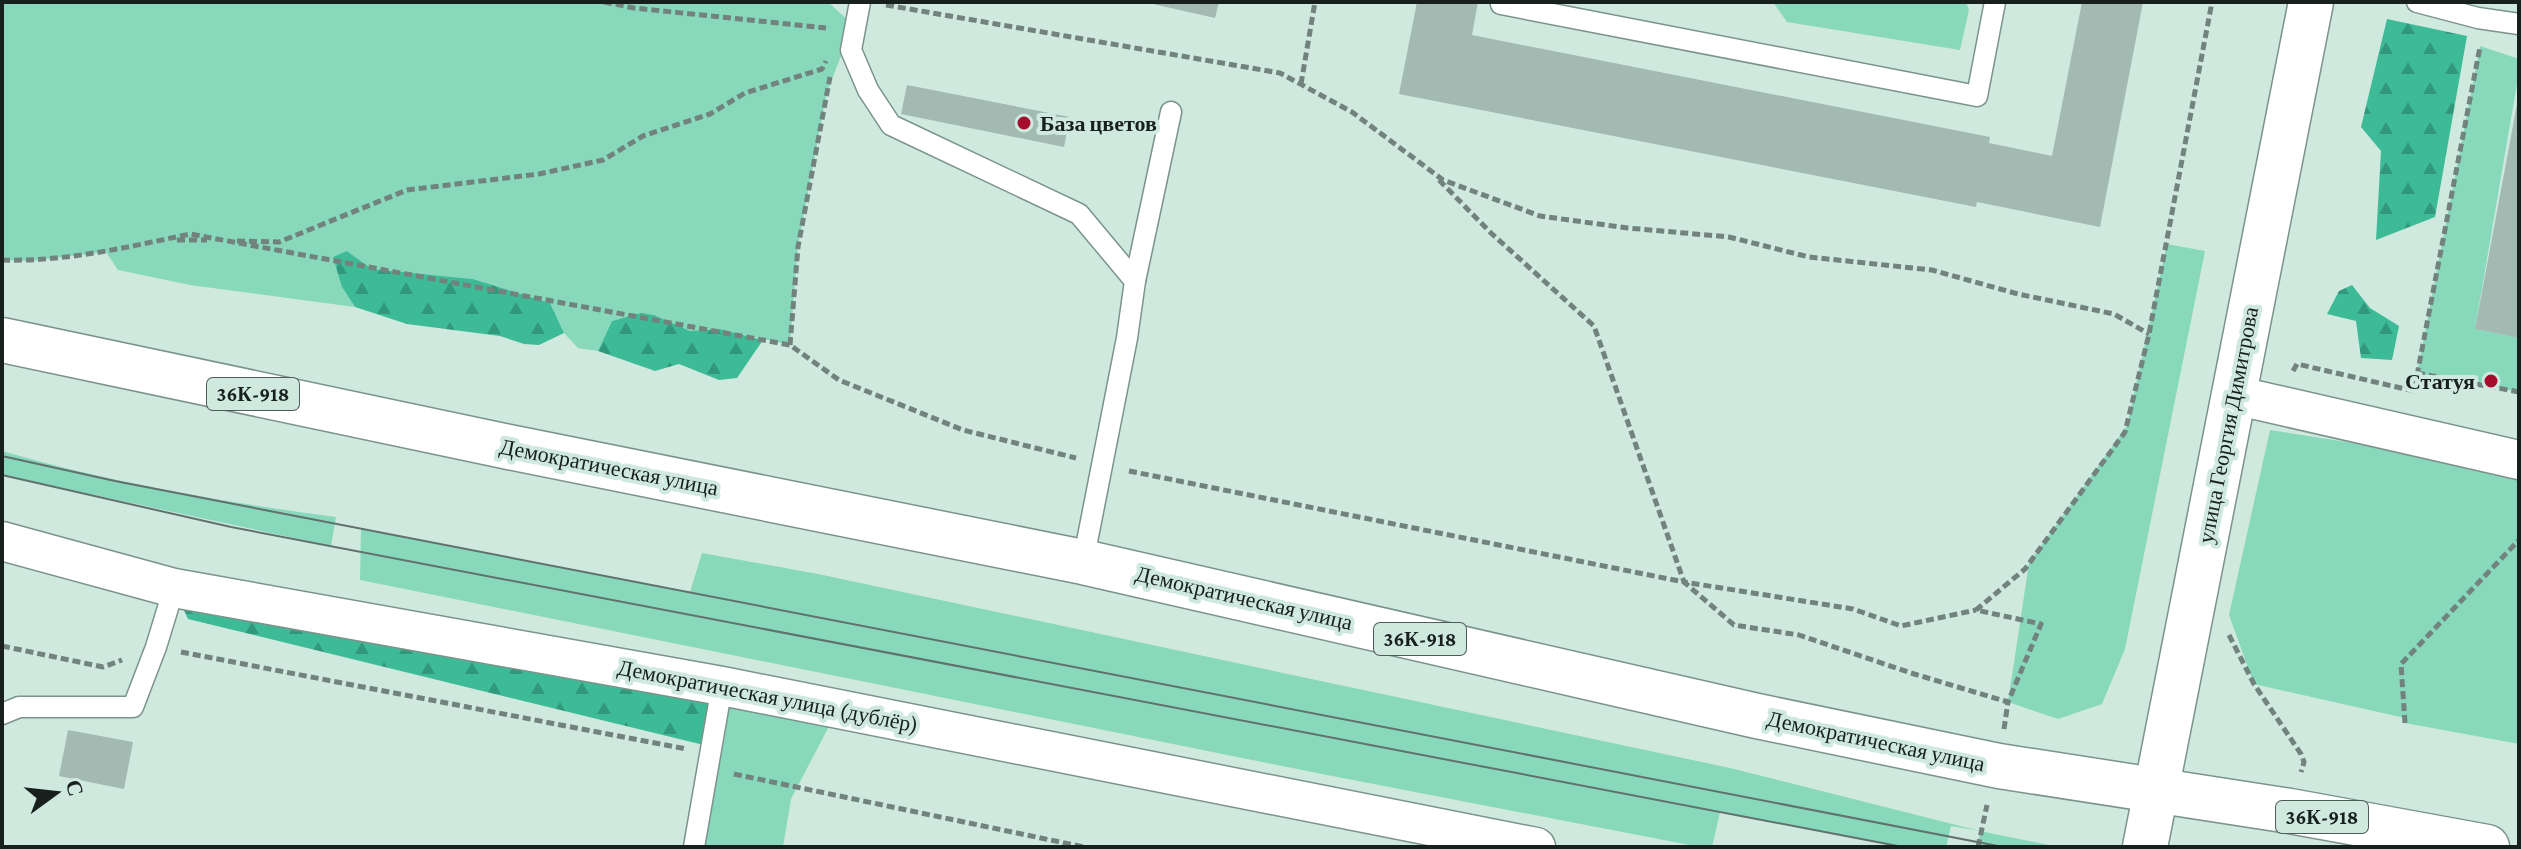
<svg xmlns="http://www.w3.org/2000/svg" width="2521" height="849" viewBox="0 0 2521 849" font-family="'Crimson Pro',serif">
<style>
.green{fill:#88d8bc}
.forest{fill:url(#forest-firs)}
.building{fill:#a2bab1}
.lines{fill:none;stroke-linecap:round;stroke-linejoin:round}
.service-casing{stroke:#7b938a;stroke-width:23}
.minor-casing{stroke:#7b938a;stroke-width:41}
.secondary-casing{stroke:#7b938a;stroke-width:47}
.primary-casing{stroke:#7b938a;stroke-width:47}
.path{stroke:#71837c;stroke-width:5;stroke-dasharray:8 4;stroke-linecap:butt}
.service{stroke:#fff;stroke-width:20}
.minor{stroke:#fff;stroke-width:38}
.secondary{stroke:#fff;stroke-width:44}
.primary{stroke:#fff;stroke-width:44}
.tram{stroke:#61716b;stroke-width:2}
.poi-dot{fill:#a60c2b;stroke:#cfe9df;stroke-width:3}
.labels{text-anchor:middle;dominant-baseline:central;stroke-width:8;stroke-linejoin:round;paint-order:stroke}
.shield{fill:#cfe9df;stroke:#4e5c57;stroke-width:2}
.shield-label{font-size:20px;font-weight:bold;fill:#17201d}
.poi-label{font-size:22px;font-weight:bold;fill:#17201d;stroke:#cfe9df;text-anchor:start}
.street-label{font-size:22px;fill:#17201d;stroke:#cfe9df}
</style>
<defs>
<pattern id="forest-firs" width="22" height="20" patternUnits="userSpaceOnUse" patternTransform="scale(2)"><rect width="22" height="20" fill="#3dbb97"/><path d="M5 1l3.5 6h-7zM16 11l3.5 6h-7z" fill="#32987b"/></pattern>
</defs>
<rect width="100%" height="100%" fill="#cfe9df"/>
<!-- green -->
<g class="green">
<polygon points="2,2 828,2 853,25 827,92 798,246 790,345 720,329 690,331 654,315 641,313 612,321 598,351 578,348 564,333 550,303 473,279 372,269 347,251 342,287 355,307 190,285 118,270 106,252 31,261 2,260"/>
<polygon points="1773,2 1966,2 1969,10 1960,50 1787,22"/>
<polygon points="2480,46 2519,59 2519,72 2475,329 2519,338 2519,392 2417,373"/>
<polygon points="2167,244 2205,251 2125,649 2102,704 2058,719 2008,702 2029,563 2127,426"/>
<polygon points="2270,430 2519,469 2519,744 2405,723 2405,718 2254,684 2229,615"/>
<path d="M2,451C112,483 223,502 336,517L331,546L2,475Z"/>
<polygon points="361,529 690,592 702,553 818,574 1730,768 1980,831 2059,847 1978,847 1980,831 1951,826 1946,847 1901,847 1720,812 1712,847 1700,847 1327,775 360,580"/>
<polygon points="722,686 838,709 791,799 783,847 694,847"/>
</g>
<!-- forest -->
<g class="forest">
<polygon points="2387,19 2467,36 2435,217 2376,240 2381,151 2361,127"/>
<polygon points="347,251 372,269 473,279 550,303 564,333 539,345 524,344 500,336 407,324 355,307 342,287 333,257"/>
<polygon points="2352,285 2370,308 2399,326 2392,360 2361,358 2356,321 2327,314 2339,291"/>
<polygon points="641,313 654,315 690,331 720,329 763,340 737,378 719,380 679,364 655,371 598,351 612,321"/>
<polygon points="174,588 722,686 712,747 188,619"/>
</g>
<!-- building -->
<g class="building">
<polygon points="1144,2 1219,2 1215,18"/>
<polygon points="1417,2 1478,2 1472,35 1990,137 1989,143 2052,156 2082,2 2143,2 2100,227 1977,202 1976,207 1399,94"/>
<polygon points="907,85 1070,117 1064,147 901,114"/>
<polygon points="2517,104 2519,104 2519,338 2475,329"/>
<polygon points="68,730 133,742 124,789 59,776"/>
</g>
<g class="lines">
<defs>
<g id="service">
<polyline points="860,2 851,50 868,90 891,125 1079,214 1135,281 1127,338 1083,562"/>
<polyline points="1502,2 1501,4 1977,96 1995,2"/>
<polyline points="2417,2 2478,18 2519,24"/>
<polyline points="1135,281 1171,112"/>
<polyline points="2,714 19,707 133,707 156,647 174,588"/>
<polyline points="694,847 722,686"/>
</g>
<g id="minor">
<polyline points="2234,395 2519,460"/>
<polyline points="2,541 174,588 722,686 1536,847"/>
</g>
<polyline id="secondary" points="2145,847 2311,2"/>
<polyline id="primary" points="2,340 504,446 1083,562 1757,716 1999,766 2290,811 2487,847"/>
</defs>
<!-- service casing -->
<use href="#service" class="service-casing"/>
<!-- minor casing -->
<use href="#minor" class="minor-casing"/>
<!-- secondary casing -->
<use href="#secondary" class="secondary-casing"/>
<!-- primary casing -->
<use href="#primary" class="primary-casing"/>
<!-- path -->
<g class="path">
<polyline points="604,2 634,8 826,28"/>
<polyline points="886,5 1280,73 1352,112 1443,180 1540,216 1628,228 1729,237 1809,257 1932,270 2018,294 2114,314 2149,334"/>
<polyline points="1301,84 1315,2"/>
<polyline points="1439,180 1491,233 1594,326 1684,582 1853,609 1901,626 1976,610"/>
<polyline points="177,240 207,240"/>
<polyline points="237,241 279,242 407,190 539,174 603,160 643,136 710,114 745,93 822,69 826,61"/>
<path d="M2,260C65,262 128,247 190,234L790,345L839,380L963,430L1076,458"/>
<polyline points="790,345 798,247 830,77"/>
<polyline points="2293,371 2297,364 2414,391 2480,47"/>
<polyline points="2417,373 2519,392"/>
<polyline points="1129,471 1684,582 1734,625 1799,635 1911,673 2008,702 2041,624 1976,610 2025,569 2125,432 2149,334 2212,2"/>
<polyline points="2229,635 2254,684 2301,754 2304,762 2301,772"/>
<polyline points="2,646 103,667 122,660"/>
<polyline points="181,652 686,749"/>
<polyline points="2405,723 2401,664 2519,540"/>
<polyline points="2004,729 2008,702"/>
<polyline points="734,774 1084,847"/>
<polyline points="1978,847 1987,805"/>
</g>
<!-- service -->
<use href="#service" class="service"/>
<!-- minor -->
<use href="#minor" class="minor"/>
<!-- secondary -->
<use href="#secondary" class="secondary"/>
<!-- primary -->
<use href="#primary" class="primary"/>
<!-- tram -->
<g class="tram">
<polyline points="2,456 115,481 2003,847"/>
<polyline points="2,475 231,527 1903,847"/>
</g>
</g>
<!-- markers -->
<g class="poi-dot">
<circle cx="1024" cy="123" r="8"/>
<circle cx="2491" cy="381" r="8"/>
</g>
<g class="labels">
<!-- shield labels -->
<g class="shield">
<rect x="207" y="378" width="92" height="32" rx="6"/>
<rect x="1374" y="623" width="92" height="32" rx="6"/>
<rect x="2276" y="801" width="92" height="32" rx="6"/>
</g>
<g class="shield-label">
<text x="253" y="394">36К-918</text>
<text x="1420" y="639">36К-918</text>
<text x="2322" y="817">36К-918</text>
</g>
<!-- poi labels -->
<g class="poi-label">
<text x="1040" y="123">База цветов</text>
<text x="2475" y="381" text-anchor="end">Статуя</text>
</g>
<!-- street labels -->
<g class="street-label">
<text transform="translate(2228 425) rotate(-79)">улица Георгия Димитрова</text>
<text transform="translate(609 467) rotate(11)">Демократическая улица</text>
<text transform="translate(1244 598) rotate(13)">Демократическая улица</text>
<text transform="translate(768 696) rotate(11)">Демократическая улица (дублёр)</text>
<text transform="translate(1876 741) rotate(12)">Демократическая улица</text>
</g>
</g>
<!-- border -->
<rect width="2521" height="849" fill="none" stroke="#17201d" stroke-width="8"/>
<!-- north arrow -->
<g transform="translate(56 793) rotate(75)" stroke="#cfe9df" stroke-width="6" paint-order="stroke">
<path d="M0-6L14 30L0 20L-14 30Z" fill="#17201d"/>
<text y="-12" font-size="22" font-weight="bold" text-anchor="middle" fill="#17201d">С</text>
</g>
</svg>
